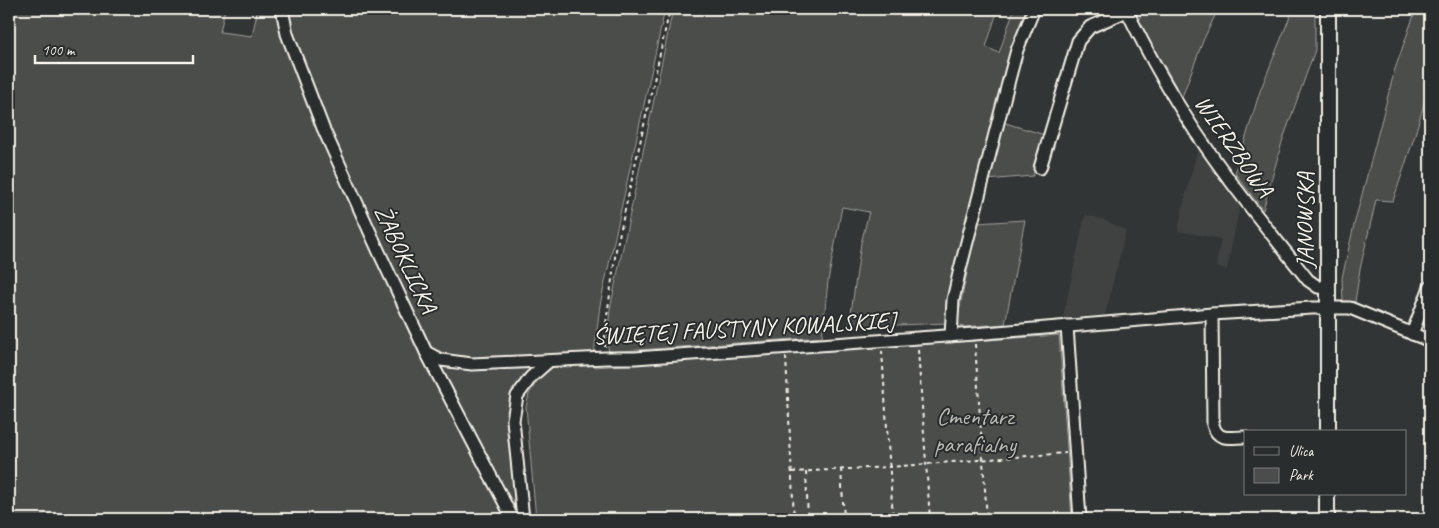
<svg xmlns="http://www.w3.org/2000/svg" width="1439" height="528" viewBox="0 0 1439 528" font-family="Caveat,sans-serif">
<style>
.built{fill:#404242}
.green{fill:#4b4d4c;stroke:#a09f9a}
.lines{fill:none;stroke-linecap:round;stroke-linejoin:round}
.minor-casing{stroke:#f4f1e8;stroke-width:15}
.major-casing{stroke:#f4f1e8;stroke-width:18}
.path{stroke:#f4f1e8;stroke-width:2;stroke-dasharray:4 4;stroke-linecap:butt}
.minor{stroke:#2a2d2e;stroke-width:11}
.major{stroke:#2a2d2e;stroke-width:14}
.labels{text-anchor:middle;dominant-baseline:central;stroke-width:4;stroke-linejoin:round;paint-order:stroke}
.street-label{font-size:24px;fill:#f4f1e8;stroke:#2a2d2e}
.park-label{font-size:24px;fill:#b9b8b1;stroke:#2a2d2e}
</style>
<rect width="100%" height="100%" fill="#323535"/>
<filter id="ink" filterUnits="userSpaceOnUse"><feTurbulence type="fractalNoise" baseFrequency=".02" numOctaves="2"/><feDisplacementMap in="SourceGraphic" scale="10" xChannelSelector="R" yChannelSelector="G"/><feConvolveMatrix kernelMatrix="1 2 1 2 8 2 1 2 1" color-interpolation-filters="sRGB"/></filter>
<g filter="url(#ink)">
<!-- built -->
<g class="built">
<polygon points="1198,148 1202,148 1241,200 1227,269 1216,267 1221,239 1178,231 1185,197"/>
<polygon points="1085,215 1102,219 1126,230 1105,315 1063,318"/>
</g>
<!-- green -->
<g class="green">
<polygon points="9,9 225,9 220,32 252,36 258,9 279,9 286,37 444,396 471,452 508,519 9,519"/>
<polygon points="285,9 665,9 600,305 594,354 566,354 545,358 473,362 439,355 423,339 317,101 292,38"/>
<polygon points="673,9 998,9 986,47 999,53 1014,9 1031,9 949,289 947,323 849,327 861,243 869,212 842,207 828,281 822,337 609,352 607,342 610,309"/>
<polygon points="1144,9 1218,9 1203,41 1182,97 1138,21"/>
<polygon points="1293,9 1315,9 1315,50 1282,142 1263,210 1235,173 1260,91"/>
<polygon points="1416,9 1430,9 1430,83 1414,138 1393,201 1376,200 1360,269 1355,302 1343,301 1342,278 1354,225 1395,69"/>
<polygon points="1002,122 1045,135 1033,176 987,180"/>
<polygon points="1025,220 1005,324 962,327 957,322 977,223"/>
<polygon points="1059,335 1072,519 536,519 526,407 529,394 539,378 557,364 594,362 595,367"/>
<polygon points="431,357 544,362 514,395 518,519"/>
</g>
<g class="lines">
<defs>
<g id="minor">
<polyline points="282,9 287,34 323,128 379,252 426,352 513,519"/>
<path d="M1126,9C1150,58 1177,106 1208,150C1239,195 1274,237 1308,280L1318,287L1328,288"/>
<polyline points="1040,168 1078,41 1090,27 1127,11"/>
<path d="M1212,314L1213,425C1218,442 1231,437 1245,437"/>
<polyline points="1067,326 1080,519"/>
<polyline points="1412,334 1430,287"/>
<polyline points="951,336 953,300 960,269 1011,72 1017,50 1034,9"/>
<polyline points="426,352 441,360 472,364 606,358 635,358 974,334 1212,314 1312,308 1350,308 1430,341"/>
<polyline points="523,519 513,420 517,396 531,377 549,361"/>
</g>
<g id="major">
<polyline points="1328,432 1328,9"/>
<polyline points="1327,519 1327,494"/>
</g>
</defs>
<!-- minor casing -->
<use href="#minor" class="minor-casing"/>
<!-- major casing -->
<use href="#major" class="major-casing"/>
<!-- path -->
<g class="path">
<polyline points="975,344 987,519"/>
<polyline points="605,347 605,331 616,250 670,9"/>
<polyline points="918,350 930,519"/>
<polyline points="882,351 893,519"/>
<polyline points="786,357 794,519"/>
<polyline points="841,469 844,519"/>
<polyline points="792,472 889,467 1066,453"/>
<polyline points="806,472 808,519"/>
</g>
<!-- minor -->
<use href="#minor" class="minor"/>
<!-- major -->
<use href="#major" class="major"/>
</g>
</g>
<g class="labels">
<!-- street labels -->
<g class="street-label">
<text transform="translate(1234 146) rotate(55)">WIERZBOWA</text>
<text transform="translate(1305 220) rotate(-90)">JANOWSKA</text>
<text transform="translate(406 259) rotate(65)">ŻABOKLICKA</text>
<text transform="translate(744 328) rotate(-3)">ŚWIĘTEJ FAUSTYNY KOWALSKIEJ</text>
</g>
<!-- park labels -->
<g class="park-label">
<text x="975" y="416">Cmentarz<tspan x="975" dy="28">parafialny</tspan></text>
</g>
</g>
<!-- margin -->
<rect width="1439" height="528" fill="none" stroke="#2a2d2e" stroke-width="30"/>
<rect x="15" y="15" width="1409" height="498" fill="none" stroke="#f4f1e8" stroke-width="2" filter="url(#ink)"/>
<!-- legend -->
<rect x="1244" y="430" width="162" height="65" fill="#2a2d2e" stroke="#7b7b78"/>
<rect x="1254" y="447" width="25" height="8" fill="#2a2d2e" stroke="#7b7b78"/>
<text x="1289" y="456" font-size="15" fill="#f4f1e8">Ulica</text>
<rect x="1254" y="468" width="25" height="15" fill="#4b4d4c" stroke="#7b7b78"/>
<text x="1289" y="480" font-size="15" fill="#f4f1e8">Park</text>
<!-- scale -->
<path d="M35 55v8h158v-8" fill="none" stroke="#f4f1e8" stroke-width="2.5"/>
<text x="42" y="55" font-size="15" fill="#f4f1e8" stroke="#2a2d2e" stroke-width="4" paint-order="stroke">100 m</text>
</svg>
